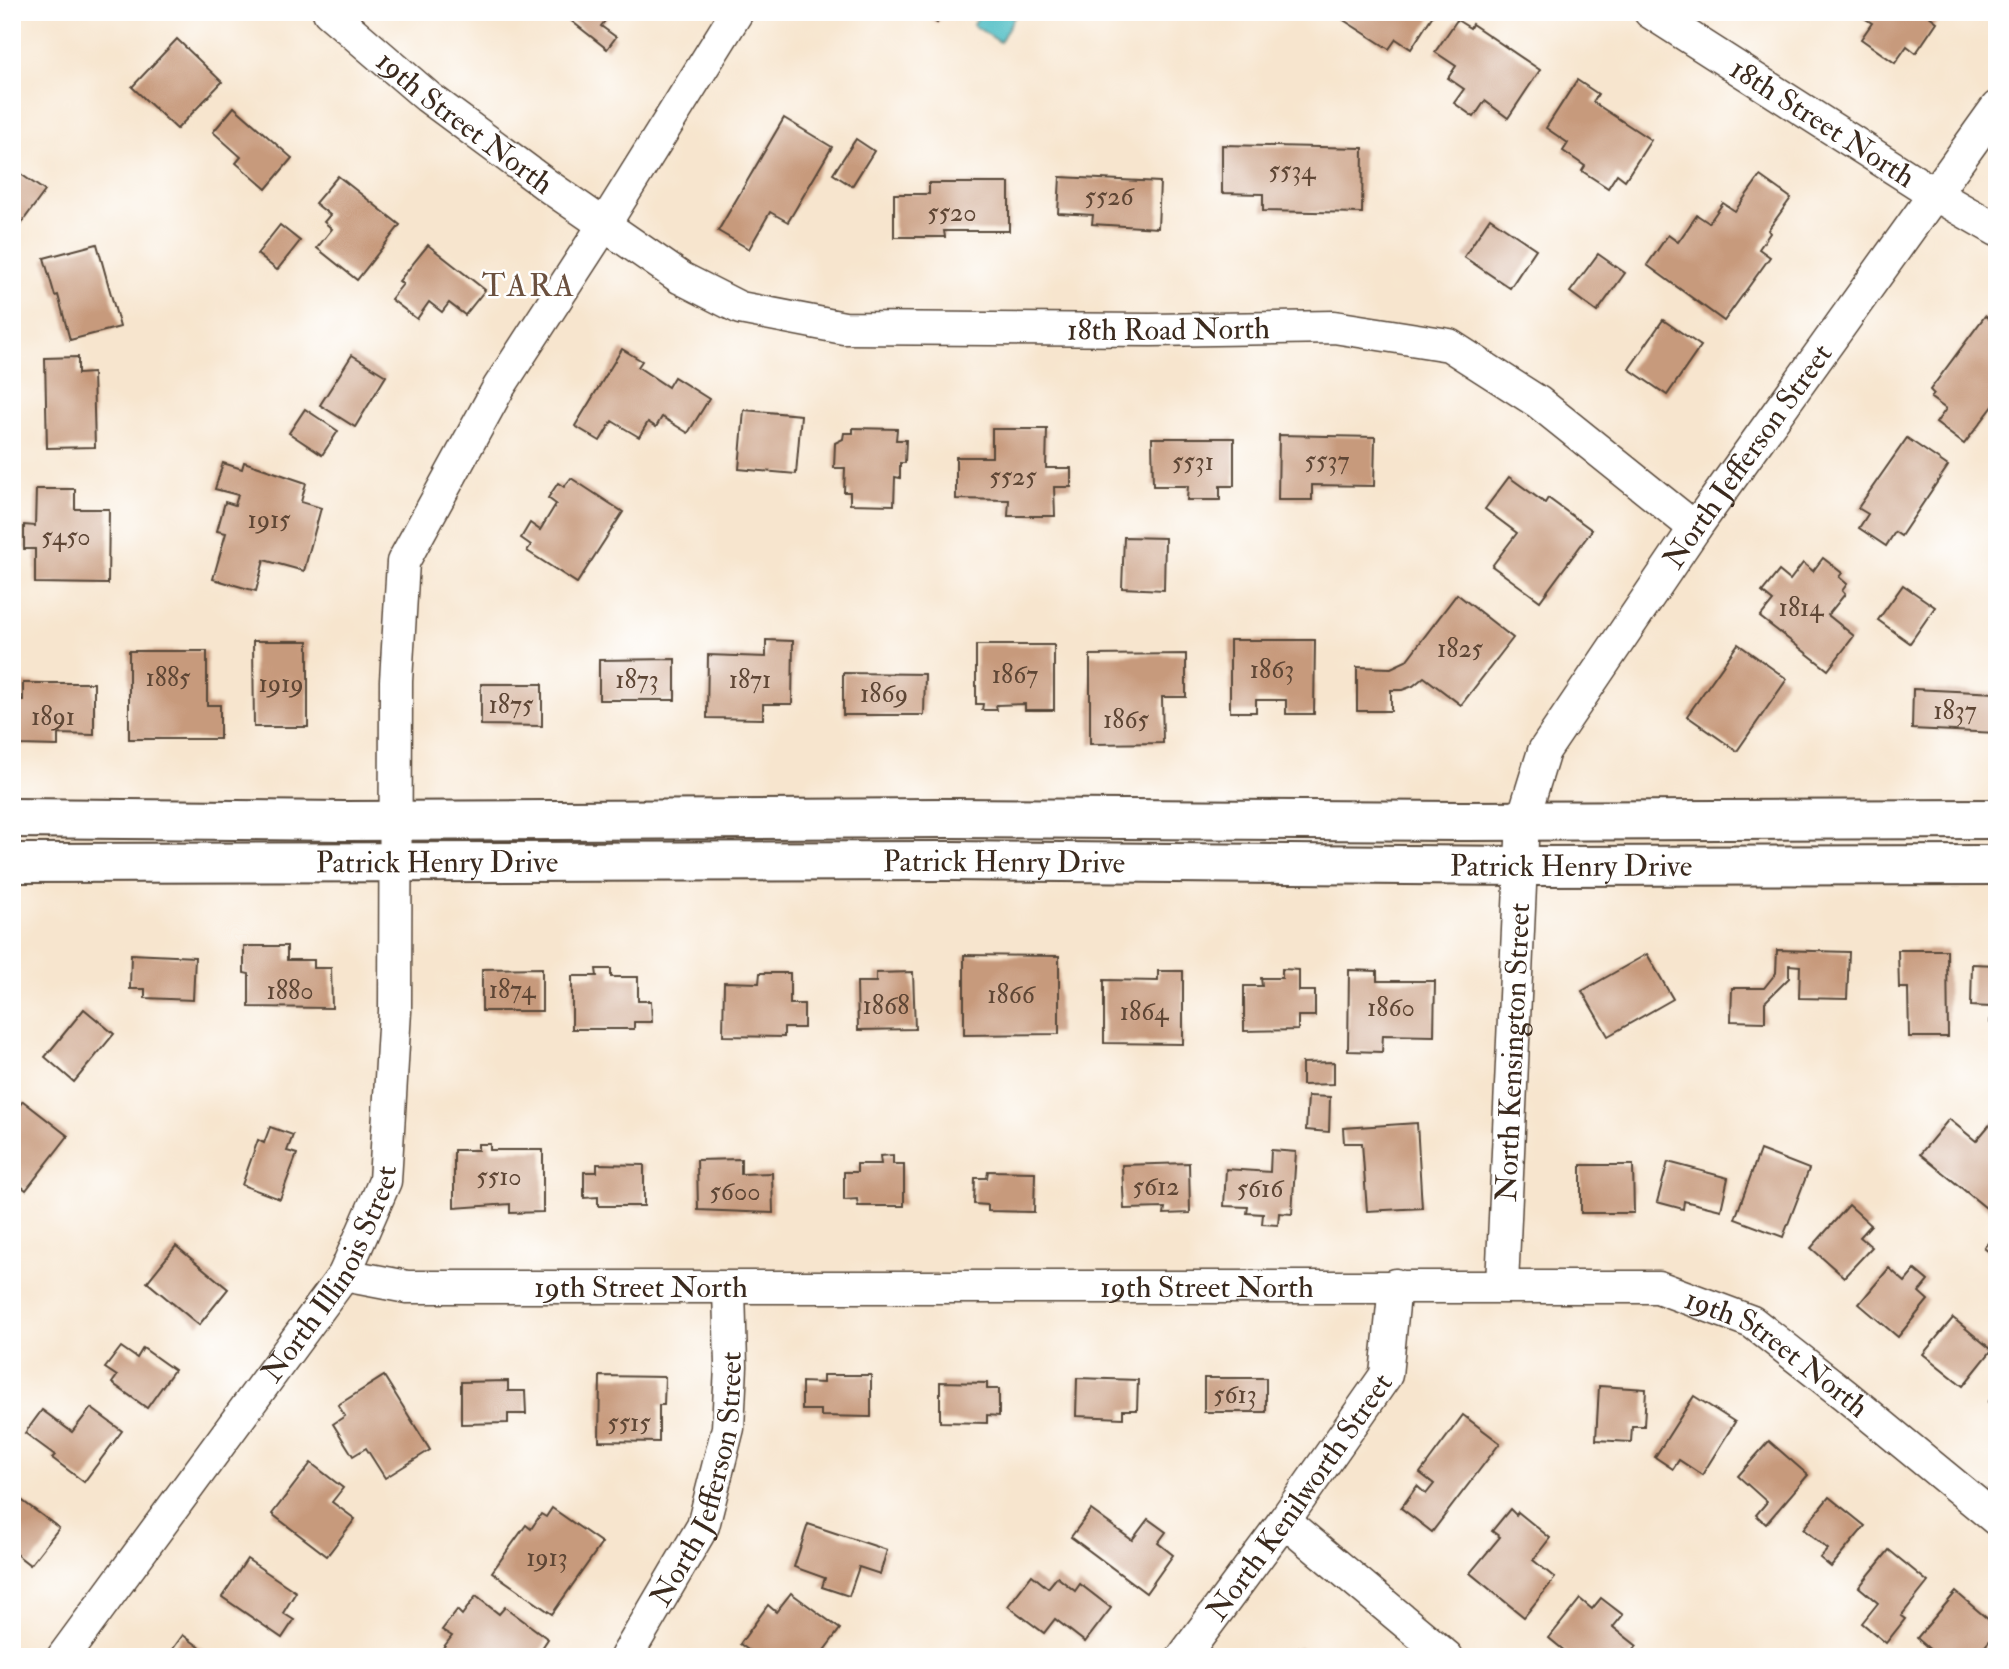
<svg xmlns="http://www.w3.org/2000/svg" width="2009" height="1669" viewBox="0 0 2009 1669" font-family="'IM FELL Double Pica',serif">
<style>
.water{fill:#4fbec4;stroke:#457471;stroke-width:2}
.building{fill:#c79a7b}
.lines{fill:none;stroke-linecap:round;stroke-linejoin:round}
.street-casing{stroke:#574638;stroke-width:35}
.secondary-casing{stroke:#574638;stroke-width:42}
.street{stroke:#fff;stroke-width:32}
.secondary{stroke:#fff;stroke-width:38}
.labels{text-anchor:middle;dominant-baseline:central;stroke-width:5;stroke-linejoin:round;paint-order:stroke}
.number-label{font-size:26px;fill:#5e4635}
.street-label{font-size:30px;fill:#3b2a1e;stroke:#fff}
.neighbourhood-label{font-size:32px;letter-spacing:2px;fill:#6c513f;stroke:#fff}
</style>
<rect width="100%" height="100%" fill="#fff"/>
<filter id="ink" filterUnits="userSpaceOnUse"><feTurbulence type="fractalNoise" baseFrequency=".0143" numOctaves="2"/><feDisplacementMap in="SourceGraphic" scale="14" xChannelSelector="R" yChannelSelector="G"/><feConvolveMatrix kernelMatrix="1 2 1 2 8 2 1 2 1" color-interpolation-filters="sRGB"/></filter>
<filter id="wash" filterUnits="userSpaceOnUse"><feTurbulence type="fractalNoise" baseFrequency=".00686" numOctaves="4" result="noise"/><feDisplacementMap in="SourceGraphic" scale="28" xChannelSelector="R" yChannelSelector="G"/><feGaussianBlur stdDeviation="1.57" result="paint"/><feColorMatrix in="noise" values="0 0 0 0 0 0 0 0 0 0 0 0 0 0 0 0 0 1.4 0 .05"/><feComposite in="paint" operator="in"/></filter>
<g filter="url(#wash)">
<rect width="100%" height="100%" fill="#f7e5ce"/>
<!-- water -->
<polygon class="water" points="981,12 1017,12 1000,42 973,25"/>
<g id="blocks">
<!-- building -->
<g class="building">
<polygon points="560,12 612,12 601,26 616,37 607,49"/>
<polygon points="921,12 944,12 937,23"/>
<polygon points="1331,12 1429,12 1433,15 1411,49 1396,39 1389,49"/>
<polygon points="1868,12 1924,12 1937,22 1916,53 1907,46 1895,63 1861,39 1872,23 1864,18"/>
<polygon points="1457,20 1470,28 1472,24 1540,70 1508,118 1485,101 1474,117 1454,103 1464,89 1448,78 1456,66 1435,52"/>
<polygon points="177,39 222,82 177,129 132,87"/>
<polygon points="1577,80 1598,94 1593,102 1651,140 1625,180 1617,174 1608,188 1582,171 1585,166 1563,151 1568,143 1546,128"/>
<polygon points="234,107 292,158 266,189 236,163 241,157 213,132"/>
<polygon points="784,118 832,147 788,222 770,212 749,249 718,231"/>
<polygon points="856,139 874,151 852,186 833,174"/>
<polygon points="1222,145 1363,148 1362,213 1263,211 1263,194 1222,193"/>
<polygon points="12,168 45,191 14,233 12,232"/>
<polygon points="338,176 400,225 357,280 317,248 332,229 324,222 330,215 315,203"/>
<polygon points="1760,176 1791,198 1768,230 1770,233 1759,249 1770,257 1724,321 1647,265 1668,235 1678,242 1697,215 1709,223 1723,203 1735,211"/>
<polygon points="1060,177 1160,182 1158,228 1092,224 1093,215 1058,213"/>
<polygon points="929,183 1009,183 1009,231 944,231 945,237 894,237 894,194 929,194"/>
<polygon points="1490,218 1536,249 1510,288 1464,257"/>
<polygon points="280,225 300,241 277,270 257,254"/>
<polygon points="97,244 120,327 70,340 58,295 55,296 44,258"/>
<polygon points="428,245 485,290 465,315 449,303 442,312 429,302 417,319 391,299 403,284 399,281"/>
<polygon points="1598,254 1625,273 1597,312 1570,292"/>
<polygon points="1985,316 1997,325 1997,401 1964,444 1936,423 1946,409 1931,398 1934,394 1930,390"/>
<polygon points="1663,320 1701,346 1667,395 1629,369"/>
<polygon points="622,349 642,361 638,367 668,387 674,377 709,399 688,433 662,417 656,427 648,422 639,437 612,421 600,441 575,426"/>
<polygon points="352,355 386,376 355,427 320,405"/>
<polygon points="78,357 78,374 93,373 95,447 47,448 45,358"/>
<polygon points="305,409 338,431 322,455 289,433"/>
<polygon points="744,410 801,415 796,474 739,469"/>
<polygon points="853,428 897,429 896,440 906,440 905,463 900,463 900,478 895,477 894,505 850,504 850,492 844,492 845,468 834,468 835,443 843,439 844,433 853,433"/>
<polygon points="992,429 1047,429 1046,468 1071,468 1071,487 1054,487 1055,516 1008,516 1009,500 956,499 956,457 992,457"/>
<polygon points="1279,435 1375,437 1374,486 1312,485 1312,500 1278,500"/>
<polygon points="1152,438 1234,438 1234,486 1220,486 1220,500 1187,500 1188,486 1153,486"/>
<polygon points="1907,438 1948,466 1901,536 1895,532 1886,546 1859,528 1868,514 1858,508"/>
<polygon points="244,462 306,483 301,502 321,508 304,571 264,560 256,591 213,579 226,533 217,531 225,502 235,505 238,495 215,489 223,463 242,469"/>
<polygon points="1509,477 1545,503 1548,498 1592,530 1540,601 1492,566 1517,533 1485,509"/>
<polygon points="571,478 623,512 577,583 527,551 531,545 521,538 530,523 540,530 556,504 548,498 558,483 564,487"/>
<polygon points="36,489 75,489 75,509 109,509 108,584 35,583 35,549 24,549 24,525 35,526"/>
<polygon points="1124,537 1165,538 1164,590 1122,588"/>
<polygon points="1823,558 1842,573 1839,577 1847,584 1842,591 1845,594 1828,615 1854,636 1828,670 1760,617 1773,601 1762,592 1779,571 1790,580 1803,563 1813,571"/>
<polygon points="1903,585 1935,607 1910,643 1878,620"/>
<polygon points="1457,594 1513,638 1461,705 1424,677 1413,686 1402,690 1391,690 1391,711 1357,711 1357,667 1391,668 1406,661"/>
<polygon points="766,640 793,641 792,704 763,704 763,719 707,718 708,655 766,657"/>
<polygon points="1230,640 1315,640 1314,714 1286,714 1286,700 1256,700 1256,712 1230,712"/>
<polygon points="253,641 308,641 308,727 254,727"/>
<polygon points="1738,644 1787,679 1737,751 1687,716"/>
<polygon points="976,645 1054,645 1054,710 1025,710 1025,704 996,705 997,710 982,710 983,704 976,704"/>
<polygon points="129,651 207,651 207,705 220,705 220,739 129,739"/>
<polygon points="1186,654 1186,697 1162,697 1163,743 1090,744 1090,655"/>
<polygon points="675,659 675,700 599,700 599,660"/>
<polygon points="843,673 925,674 924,715 843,715"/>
<polygon points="23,683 94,683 94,735 58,734 58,746 21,745 21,735 12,734 12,700 23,700"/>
<polygon points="481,684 542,684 542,726 481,725"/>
<polygon points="1913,689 1997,693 1997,733 1912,729"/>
<polygon points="244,946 287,946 287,960 314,960 314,968 331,968 332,1008 249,1007 249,974 244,973"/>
<polygon points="1777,950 1849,952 1847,999 1799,998 1800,966 1789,965 1789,978 1765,1002 1765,1022 1731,1021 1732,988 1764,988 1776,973"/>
<polygon points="1898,950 1947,950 1948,1037 1909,1037 1908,988 1899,988"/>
<polygon points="131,954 195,957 193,1000 145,998 145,989 130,989"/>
<polygon points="1647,954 1673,999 1608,1036 1582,991"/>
<polygon points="964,955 1059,956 1059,1034 964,1035"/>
<polygon points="1972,964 1997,965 1997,1024 1990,1023 1991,1007 1971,1006"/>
<polygon points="542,968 542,1011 482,1011 482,969"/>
<polygon points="596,969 611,969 611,977 638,977 638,1001 651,1001 652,1022 634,1022 634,1029 572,1029 572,976 597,976"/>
<polygon points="1282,969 1299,970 1299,991 1315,991 1315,1016 1298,1016 1298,1030 1244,1031 1244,986 1262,986 1261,978 1282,978"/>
<polygon points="1349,970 1377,971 1377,981 1435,981 1434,1036 1383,1035 1382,1052 1348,1051"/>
<polygon points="1158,971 1183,971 1183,1044 1104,1043 1104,980 1158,981"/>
<polygon points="913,972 915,1029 858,1030 857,982 876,982 876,973"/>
<polygon points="760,973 790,973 790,1004 804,1004 804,1028 784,1028 784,1037 723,1036 724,982 759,983"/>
<polygon points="84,1009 114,1034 74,1082 45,1057"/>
<polygon points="1334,1062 1334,1084 1302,1085 1302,1063"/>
<polygon points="1308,1096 1330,1097 1329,1132 1306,1130"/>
<polygon points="23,1101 68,1136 26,1190 12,1179 12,1115"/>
<polygon points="1997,1116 1997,1205 1991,1212 1920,1154 1949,1119 1976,1141"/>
<polygon points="1417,1123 1422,1208 1367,1211 1362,1143 1344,1143 1343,1128"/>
<polygon points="270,1127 293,1135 287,1151 297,1154 280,1199 242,1185 258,1140 264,1143"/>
<polygon points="478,1144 490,1144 490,1150 543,1150 543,1212 510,1213 510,1204 454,1208 454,1150 478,1150"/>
<polygon points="1271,1150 1296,1152 1292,1214 1279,1213 1278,1225 1262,1224 1263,1214 1247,1213 1248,1207 1224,1206 1226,1169 1270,1172"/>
<polygon points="1760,1150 1809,1169 1783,1237 1735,1219"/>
<polygon points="893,1155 893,1164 904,1164 904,1206 858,1206 857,1199 844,1200 844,1172 857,1172 857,1164 881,1164 880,1156"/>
<polygon points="741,1159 741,1174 772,1173 773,1213 698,1210 697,1160"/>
<polygon points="1668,1162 1728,1178 1721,1210 1684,1201 1683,1209 1657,1202"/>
<polygon points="1189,1163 1190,1213 1164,1214 1165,1208 1124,1209 1122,1165"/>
<polygon points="597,1164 644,1165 644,1206 598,1206 598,1197 584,1198 584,1172 597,1172"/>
<polygon points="1581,1165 1633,1165 1634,1213 1581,1213"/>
<polygon points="988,1171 1035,1172 1034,1212 988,1211 988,1205 974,1204 975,1178 987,1178"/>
<polygon points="1849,1205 1871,1225 1860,1237 1872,1247 1844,1277 1811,1248"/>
<polygon points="1997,1231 1997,1258 1984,1248"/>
<polygon points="176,1246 228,1289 199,1325 147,1282"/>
<polygon points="1889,1268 1905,1282 1915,1270 1928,1281 1919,1292 1928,1300 1898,1337 1859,1304"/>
<polygon points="1953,1318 1992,1350 1963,1386 1923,1354"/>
<polygon points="121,1347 137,1358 143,1348 174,1370 147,1408 112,1383 117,1376 105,1368"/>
<polygon points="823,1375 871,1375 871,1417 821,1416 821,1410 802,1410 802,1382 823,1383"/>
<polygon points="384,1376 430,1450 385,1478 366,1448 353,1456 333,1424 345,1416 338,1405"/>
<polygon points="600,1376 665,1377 664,1405 659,1405 659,1442 599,1441"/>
<polygon points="1077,1378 1138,1380 1137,1410 1123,1410 1123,1418 1076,1416"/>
<rect x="1204" y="1378" width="62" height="34"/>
<polygon points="508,1381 508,1391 525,1391 526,1414 508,1414 508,1423 461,1424 461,1382"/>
<polygon points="940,1382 987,1383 987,1389 999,1389 999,1416 987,1415 987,1423 940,1422"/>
<polygon points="1599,1386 1646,1389 1644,1426 1632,1426 1631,1442 1596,1440"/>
<polygon points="1997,1392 1997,1410 1988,1402"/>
<polygon points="1694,1396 1735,1422 1702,1475 1679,1460 1673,1469 1655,1457"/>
<polygon points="91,1408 122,1431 84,1482 52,1458 55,1455 25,1433 42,1410 72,1432"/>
<polygon points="1463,1415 1500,1443 1432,1532 1401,1508 1417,1486 1426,1494 1434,1484 1420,1473"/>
<polygon points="1769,1441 1808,1475 1766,1524 1756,1515 1767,1502 1738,1476"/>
<polygon points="311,1463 343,1488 332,1502 355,1519 327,1556 272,1514"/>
<polygon points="12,1493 59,1528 30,1565 12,1551"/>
<polygon points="1829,1497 1865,1526 1831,1567 1820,1558 1828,1549 1803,1529"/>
<polygon points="552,1508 602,1543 552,1614 492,1572 526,1525 531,1529 541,1514 546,1517"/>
<polygon points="1510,1509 1516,1515 1518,1512 1550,1538 1533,1560 1555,1578 1524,1617 1470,1573 1500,1537 1492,1531"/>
<polygon points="1091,1510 1132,1540 1148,1519 1166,1532 1158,1543 1173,1555 1146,1593 1071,1537"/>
<polygon points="808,1524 887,1550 880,1574 859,1567 849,1596 822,1587 825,1578 794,1567"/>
<polygon points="1889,1550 1928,1582 1901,1616 1905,1619 1886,1643 1862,1623 1878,1603 1859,1587"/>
<polygon points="247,1559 296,1592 283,1613 294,1620 282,1638 222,1597"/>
<polygon points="1032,1575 1048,1588 1057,1577 1075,1591 1080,1584 1111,1608 1085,1642 1055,1619 1044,1633 1008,1606"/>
<polygon points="1956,1592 1997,1627 1997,1632 1976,1657 1929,1657 1933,1652 1917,1638"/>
<polygon points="791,1593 840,1629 819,1657 758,1657 740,1644 768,1605 776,1612"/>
<polygon points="476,1596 499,1614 505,1607 548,1639 536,1657 454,1657 443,1648 452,1636 442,1630 457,1610 462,1615"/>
<polygon points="1601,1598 1623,1615 1613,1627 1637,1646 1628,1657 1572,1657 1549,1638 1580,1599 1592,1609"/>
<polygon points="183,1635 213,1657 167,1657"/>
<polygon points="1299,1647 1313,1657 1292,1657"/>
</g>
</g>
</g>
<g filter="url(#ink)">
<use href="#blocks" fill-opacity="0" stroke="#574638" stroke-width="2"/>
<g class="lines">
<defs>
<g id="street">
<path id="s1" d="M329,12L428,97L548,186L681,278L740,308L844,328L1151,330L1334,327L1449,345L1538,402L1695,528"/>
<path id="s2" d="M1650,12L1936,195L1997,230"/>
<path id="s3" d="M344,1275L407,1287H1658L1752,1322L1845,1395L1997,1520"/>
<path id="s4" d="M1502,1285L1523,819L1544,751L1695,528L1997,107"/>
<polyline points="1284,1521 1447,1657"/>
<path id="s5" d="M63,1657L344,1275L385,1181L395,1011L396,681L403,562L499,387L604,225L737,12"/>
<path id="s6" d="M626,1657L703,1526L728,1428L731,1366L729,1288"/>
<path id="s7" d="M1183,1657L1284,1521L1386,1375L1395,1285"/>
</g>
<g id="secondary">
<polyline points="12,818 345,821 948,818 1462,821 1997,819"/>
<path id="s8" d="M12,863L947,861L1521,866L1997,865"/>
</g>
</defs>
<!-- street casing -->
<use href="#street" class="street-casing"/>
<!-- secondary casing -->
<use href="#secondary" class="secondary-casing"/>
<!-- street -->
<use href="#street" class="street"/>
<!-- secondary -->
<use href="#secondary" class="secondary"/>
</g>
</g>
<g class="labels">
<!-- number labels -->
<g class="number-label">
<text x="1292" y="171">5534</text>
<text x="1109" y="197">5526</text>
<text x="952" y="213">5520</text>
<text x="1327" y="461">5537</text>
<text x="1193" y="462">5531</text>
<text x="1013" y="477">5525</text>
<text x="269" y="520">1915</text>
<text x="66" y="537">5450</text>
<text x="1801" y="608">1814</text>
<text x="1460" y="649">1825</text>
<text x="1272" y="670">1863</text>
<text x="1015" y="675">1867</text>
<text x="168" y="678">1885</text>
<text x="637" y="680">1873</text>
<text x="750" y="680">1871</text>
<text x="281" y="684">1919</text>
<text x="884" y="694">1869</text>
<text x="511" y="705">1875</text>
<text x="1955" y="711">1837</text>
<text x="53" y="717">1891</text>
<text x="1126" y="720">1865</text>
<text x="512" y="990">1874</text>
<text x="290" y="991">1880</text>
<text x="1011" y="995">1866</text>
<text x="886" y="1006">1868</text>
<text x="1391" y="1008">1860</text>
<text x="1144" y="1012">1864</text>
<text x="499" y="1177">5510</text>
<text x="1156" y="1187">5612</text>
<text x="1260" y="1189">5616</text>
<text x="735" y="1192">5600</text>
<text x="1235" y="1395">5613</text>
<text x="629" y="1423">5515</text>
<text x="547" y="1558">1913</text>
</g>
<!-- street labels -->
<g class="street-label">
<text stroke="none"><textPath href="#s1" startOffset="175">19th Street North</textPath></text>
<text stroke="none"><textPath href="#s2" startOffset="205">18th Street North</textPath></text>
<text stroke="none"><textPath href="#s1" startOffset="938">18th Road North</textPath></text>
<text stroke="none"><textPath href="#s4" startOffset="896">North Jefferson Street</textPath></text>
<text stroke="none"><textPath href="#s8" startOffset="992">Patrick Henry Drive</textPath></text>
<text stroke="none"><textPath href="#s8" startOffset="425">Patrick Henry Drive</textPath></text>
<text stroke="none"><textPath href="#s8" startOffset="1559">Patrick Henry Drive</textPath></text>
<text stroke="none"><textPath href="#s4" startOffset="233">North Kensington Street</textPath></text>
<text stroke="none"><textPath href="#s5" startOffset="469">North Illinois Street</textPath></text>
<text stroke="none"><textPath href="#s3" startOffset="864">19th Street North</textPath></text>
<text stroke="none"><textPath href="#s3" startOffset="298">19th Street North</textPath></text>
<text stroke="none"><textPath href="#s3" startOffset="1452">19th Street North</textPath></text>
<text stroke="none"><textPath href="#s6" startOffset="196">North Jefferson Street</textPath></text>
<text stroke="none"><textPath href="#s7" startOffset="198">North Kenilworth Street</textPath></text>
</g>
<!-- neighbourhood labels -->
<g class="neighbourhood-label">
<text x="529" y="286">TARA</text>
</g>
</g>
<!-- margin -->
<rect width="2009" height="1669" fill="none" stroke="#fff" stroke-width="42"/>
</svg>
